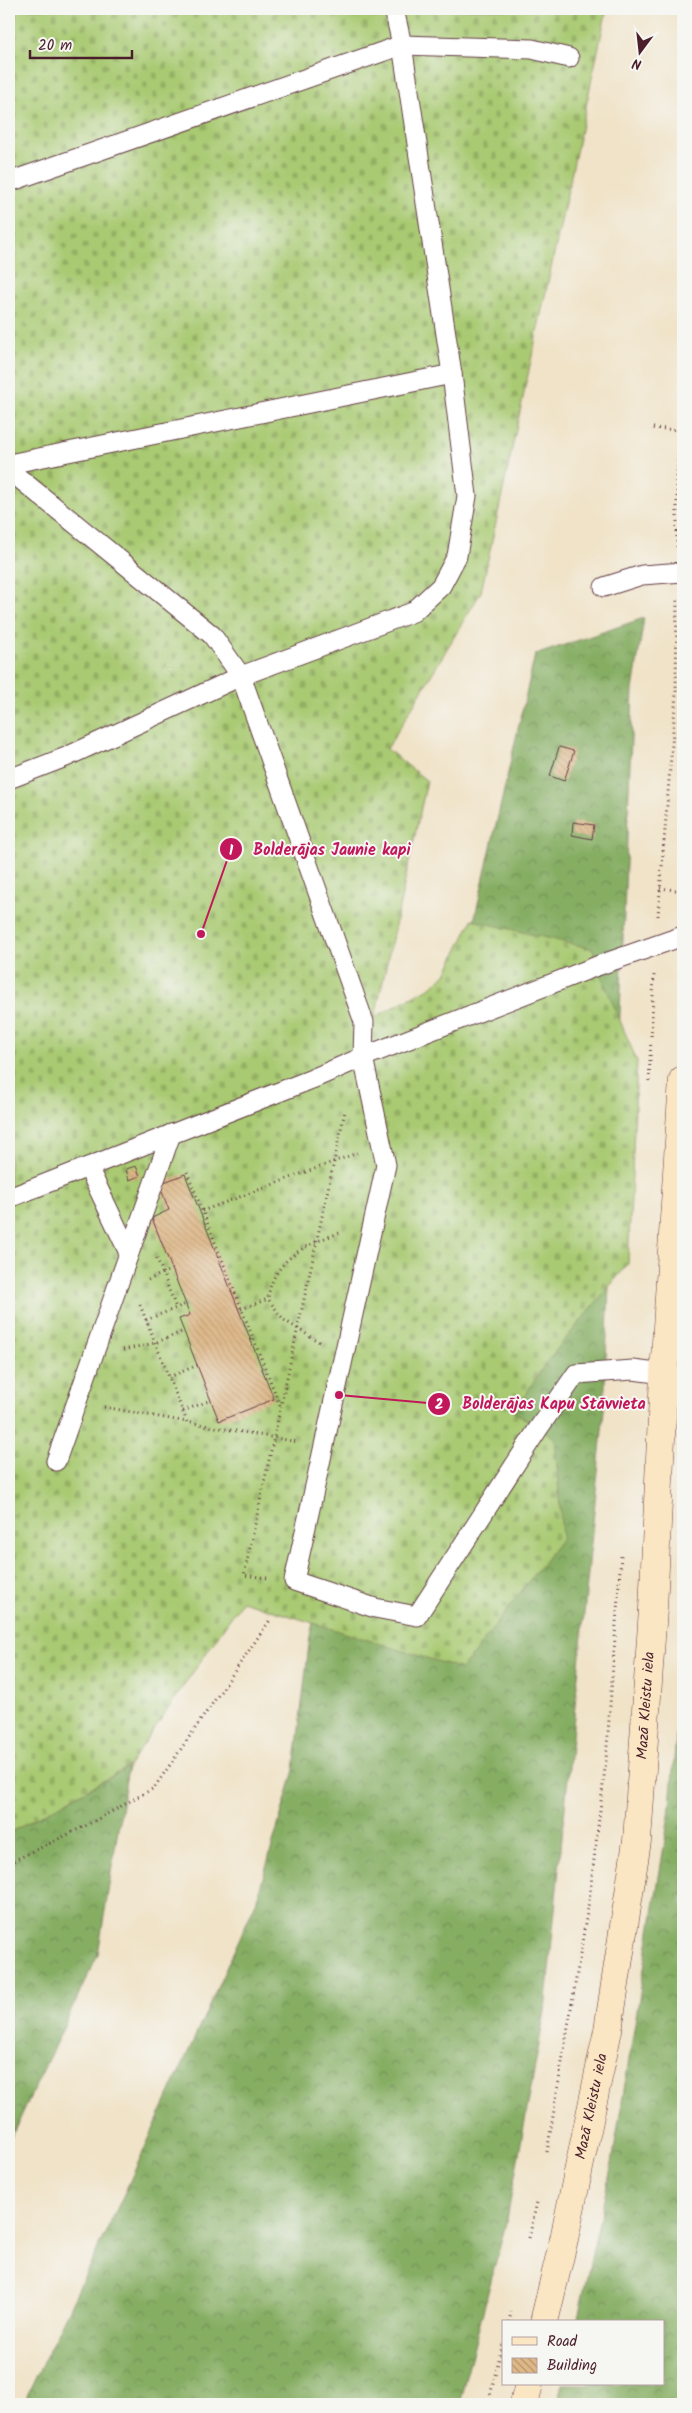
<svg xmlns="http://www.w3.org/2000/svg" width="692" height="2413" viewBox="0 0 692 2413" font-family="Kalam,sans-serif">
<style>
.forest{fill:url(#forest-crowns);stroke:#686648}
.cemetery{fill:url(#cemetery-stones);stroke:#7a744e}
.building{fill:url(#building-back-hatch)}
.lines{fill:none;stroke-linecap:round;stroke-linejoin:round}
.lane-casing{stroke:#633c43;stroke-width:21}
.secondary-casing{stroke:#633c43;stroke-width:29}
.path{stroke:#633c43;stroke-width:3;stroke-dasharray:1 4;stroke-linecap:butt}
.lane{stroke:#fff;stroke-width:19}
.secondary{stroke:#fbe6c4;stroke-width:28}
.labels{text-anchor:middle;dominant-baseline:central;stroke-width:4;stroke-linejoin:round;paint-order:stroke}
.street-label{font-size:15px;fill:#4a1f2b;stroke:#f6f6f2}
.leader{fill:none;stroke:#c2185b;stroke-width:2}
.callout-dot{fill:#c2185b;stroke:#f6f6f2;stroke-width:2}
.mark-label{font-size:15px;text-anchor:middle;font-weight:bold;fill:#fff}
.callout-label{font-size:16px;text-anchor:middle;font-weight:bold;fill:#c2185b;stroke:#f6f6f2;stroke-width:4;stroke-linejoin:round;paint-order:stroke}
</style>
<defs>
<pattern id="forest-crowns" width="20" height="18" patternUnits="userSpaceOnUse" patternTransform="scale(1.25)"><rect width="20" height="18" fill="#86ae64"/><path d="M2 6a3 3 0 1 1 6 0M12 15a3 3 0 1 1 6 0" fill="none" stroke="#708d53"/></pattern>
<pattern id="cemetery-stones" width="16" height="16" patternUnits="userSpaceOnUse" patternTransform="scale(1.25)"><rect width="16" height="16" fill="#a9ca72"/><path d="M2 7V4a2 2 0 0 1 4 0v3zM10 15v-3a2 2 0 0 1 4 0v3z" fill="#93ad63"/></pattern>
<pattern id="building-back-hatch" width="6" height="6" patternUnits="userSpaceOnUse" patternTransform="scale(1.25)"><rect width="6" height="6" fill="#deb786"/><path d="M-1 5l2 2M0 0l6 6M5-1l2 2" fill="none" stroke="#b6946e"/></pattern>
</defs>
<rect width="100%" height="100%" fill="#f6f6f2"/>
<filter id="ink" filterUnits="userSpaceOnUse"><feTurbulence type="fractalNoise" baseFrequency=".02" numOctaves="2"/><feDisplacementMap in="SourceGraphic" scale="10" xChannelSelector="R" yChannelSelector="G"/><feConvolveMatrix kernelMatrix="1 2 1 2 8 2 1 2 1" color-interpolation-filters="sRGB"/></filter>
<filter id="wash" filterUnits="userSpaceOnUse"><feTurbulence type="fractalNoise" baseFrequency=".0096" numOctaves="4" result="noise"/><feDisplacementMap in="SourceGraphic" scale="20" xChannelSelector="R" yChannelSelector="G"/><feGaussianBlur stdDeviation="1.12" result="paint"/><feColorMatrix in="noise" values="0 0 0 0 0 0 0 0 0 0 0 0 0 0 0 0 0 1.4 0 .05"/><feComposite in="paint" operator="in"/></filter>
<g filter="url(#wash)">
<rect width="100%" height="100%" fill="#f0e3c8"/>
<!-- forest -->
<g class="forest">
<polygon points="644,618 633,690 604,1410 545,2011 507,2219 459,2404 23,2404 124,2194 256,1902 294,1770 310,1636 535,655"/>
<polygon points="683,1656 683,2404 557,2404 562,2384 663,2384 663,2322 577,2322 612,2163 669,1816"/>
<polygon points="128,1767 98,1954 9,2142 9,1833"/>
</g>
<!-- cemetery -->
<polygon class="cemetery" points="9,9 607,9 481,592 387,749 427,781 375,1017 431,987 446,974 472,920 593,949 597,966 637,1061 628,1264 548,1360 514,1412 555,1438 562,1538 462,1669 242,1601 128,1767 9,1833"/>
<g id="blocks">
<!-- building -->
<g class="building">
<polygon points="559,747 574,751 564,781 550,776"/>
<polygon points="573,822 594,825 592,839 572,835"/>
<polygon points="136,1166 140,1176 129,1180 126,1169"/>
<polygon points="185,1174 274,1399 219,1421 179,1319 190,1315 152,1218 169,1210 159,1184"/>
</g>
</g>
</g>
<g filter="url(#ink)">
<use href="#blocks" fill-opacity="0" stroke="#633c43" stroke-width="1"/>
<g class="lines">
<defs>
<g id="lane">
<polyline points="9,182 402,45 532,49 569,58"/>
<polyline points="9,464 452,374"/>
<polyline points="9,470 212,635 241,676 413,612 441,586 457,556 467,496 452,374 402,45 394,9"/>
<polyline points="604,587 642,575 683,572"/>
<polyline points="9,779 66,757 241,676 364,1022 363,1057 386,1165 294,1581 375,1608 417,1616 538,1429 576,1374 633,1370 664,1374"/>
<polyline points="88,1167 129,1253"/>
<polyline points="9,1198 312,1079 363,1057 597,966 683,936"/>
<polyline points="56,1461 171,1134"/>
</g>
<g id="secondary">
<path id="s1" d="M544,2322L564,2239L608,2030L637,1841L653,1609L664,1374L683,1080"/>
<polyline points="524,2404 529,2384"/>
</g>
</defs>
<!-- lane casing -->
<use href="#lane" class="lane-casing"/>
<!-- secondary casing -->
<use href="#secondary" class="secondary-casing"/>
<!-- path -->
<g class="path">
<polyline points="653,428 679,430"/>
<polyline points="677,547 677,477 683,363"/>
<polyline points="660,888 683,891"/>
<polyline points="658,916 676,694 677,600"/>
<polyline points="649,1081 654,975"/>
<polyline points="187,1172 281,1408"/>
<polyline points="202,1211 357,1153"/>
<polyline points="157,1258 176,1308"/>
<polyline points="148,1280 172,1269"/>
<polyline points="140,1305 187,1422 298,1442"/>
<polyline points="241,1309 268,1299"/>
<polyline points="146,1320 186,1304"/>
<path d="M319,1342L284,1320L268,1299C272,1259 309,1242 343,1232"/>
<polyline points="123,1350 155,1343 184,1331"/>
<polyline points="169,1377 198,1365"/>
<polyline points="104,1407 187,1422"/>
<polyline points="183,1411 211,1400"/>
<polyline points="267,1578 244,1575 345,1111"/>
<polyline points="9,1863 87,1825 154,1788 270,1620"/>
<polyline points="547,2152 589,1901 606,1760 621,1556"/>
<polyline points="529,2238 537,2202"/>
<polyline points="509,2322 511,2312"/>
<polyline points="488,2404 503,2343"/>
</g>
<!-- lane -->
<use href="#lane" class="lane"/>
<!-- secondary -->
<use href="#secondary" class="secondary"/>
</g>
</g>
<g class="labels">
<!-- street labels -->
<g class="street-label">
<text stroke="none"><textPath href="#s1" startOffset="626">Mazā Kleistu iela</textPath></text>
<text stroke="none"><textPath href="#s1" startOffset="221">Mazā Kleistu iela</textPath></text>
</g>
</g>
<!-- callouts -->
<path class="leader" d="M201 934L231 849M339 1395L439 1404"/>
<g class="callout-dot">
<circle cx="201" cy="934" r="5"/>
<circle cx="339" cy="1395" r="5"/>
<circle cx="231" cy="849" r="12"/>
<circle cx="439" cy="1404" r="12"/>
</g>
<g class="mark-label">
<text x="231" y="855">1</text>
<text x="439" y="1409">2</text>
</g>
<g class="callout-label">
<text x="332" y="855">Bolderājas Jaunie kapi</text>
<text x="554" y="1409">Bolderājas Kapu Stāvvieta</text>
</g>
<!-- margin -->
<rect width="692" height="2413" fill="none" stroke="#f6f6f2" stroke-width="30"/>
<!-- legend -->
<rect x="502" y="2320" width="162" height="65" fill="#f6f6f2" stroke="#b1a0a2"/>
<rect x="512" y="2337" width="25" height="8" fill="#fbe6c4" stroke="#b1a0a2"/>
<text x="547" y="2346" font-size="15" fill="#4a1f2b">Road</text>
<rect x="512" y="2358" width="25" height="15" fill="url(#building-back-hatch)" stroke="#b1a0a2"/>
<text x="547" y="2370" font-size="15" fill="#4a1f2b">Building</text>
<!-- north arrow -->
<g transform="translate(640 52) rotate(195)" stroke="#f6f6f2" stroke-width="4" paint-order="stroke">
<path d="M0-4L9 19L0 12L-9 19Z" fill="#4a1f2b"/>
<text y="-8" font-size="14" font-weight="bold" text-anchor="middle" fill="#4a1f2b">N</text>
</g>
<!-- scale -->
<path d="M30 50v8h102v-8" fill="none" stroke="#4a1f2b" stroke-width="2.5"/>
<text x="38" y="50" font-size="15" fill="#4a1f2b" stroke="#f6f6f2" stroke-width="4" paint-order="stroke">20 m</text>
</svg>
